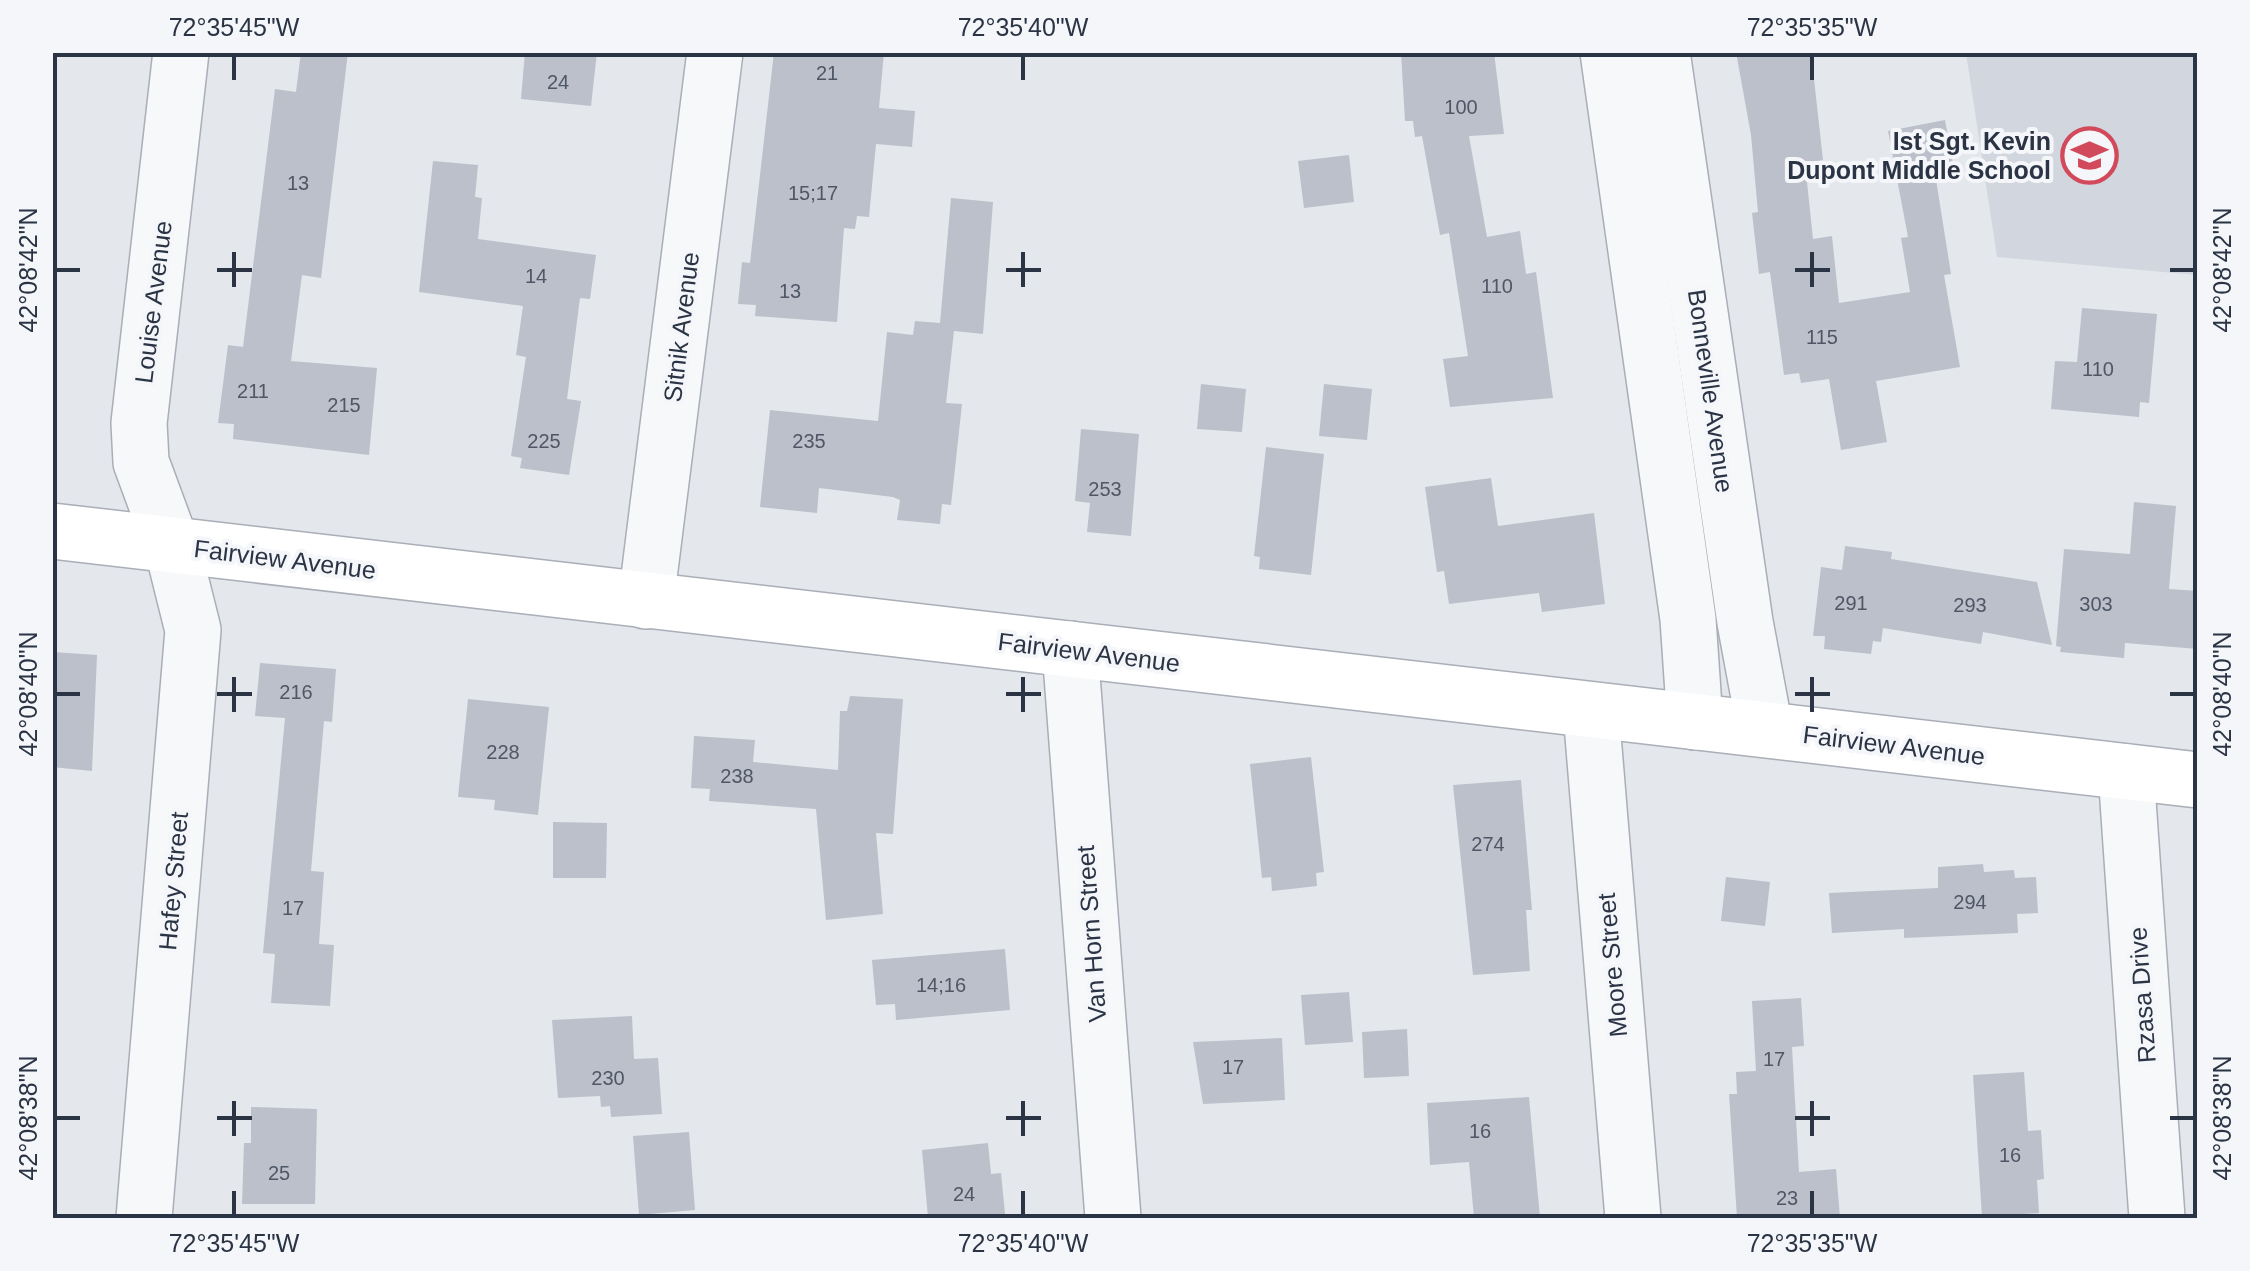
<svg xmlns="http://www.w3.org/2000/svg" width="2250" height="1271" viewBox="0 0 2250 1271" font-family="Arial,sans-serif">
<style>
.built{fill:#d2d6de}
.building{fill:#bbc0ca}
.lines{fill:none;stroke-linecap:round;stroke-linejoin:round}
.street-casing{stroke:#a9aeb7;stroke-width:58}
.secondary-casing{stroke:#a9aeb7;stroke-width:58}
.street{stroke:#f7f8fa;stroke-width:55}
.secondary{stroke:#fff;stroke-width:55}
.ticks{fill:none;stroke:#2b3445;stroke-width:4}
.labels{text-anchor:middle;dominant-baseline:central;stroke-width:8;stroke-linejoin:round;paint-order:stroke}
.number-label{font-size:20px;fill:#4f5766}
.poi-label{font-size:25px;font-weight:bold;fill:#2b3445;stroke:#f4f6f9;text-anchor:end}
.street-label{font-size:25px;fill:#2b3445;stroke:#f4f6f9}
.neatline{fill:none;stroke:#2b3445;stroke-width:4}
.ticks-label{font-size:25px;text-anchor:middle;fill:#2b3445}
</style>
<rect width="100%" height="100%" fill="#e4e7ec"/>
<!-- built -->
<polygon class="built" points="1966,53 2197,53 2197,275 1997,257"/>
<!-- building -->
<g class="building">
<polygon points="301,52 348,52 321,278 302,275 291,361 377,368 369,455 233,439 234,424 218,423 228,345 243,347 275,89 296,92"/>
<polygon points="525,52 597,52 591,106 521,99"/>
<polygon points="774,52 884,52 879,108 915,111 912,147 876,144 869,217 857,216 855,229 844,228 837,322 755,316 756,305 738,304 742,262 750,263"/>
<polygon points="1401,52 1494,52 1504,134 1469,136 1487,237 1520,231 1526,274 1536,272 1553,398 1450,407 1443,359 1468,356 1449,233 1440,235 1422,136 1415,137 1413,121 1405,121"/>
<polygon points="1736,52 1811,52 1823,160 1805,163 1813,239 1832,236 1839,303 1910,292 1901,238 1908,237 1888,131 1945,120 1953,164 1934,167 1951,274 1944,275 1960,367 1876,381 1887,442 1841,450 1829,379 1801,383 1799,373 1784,375 1770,272 1759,274 1752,213 1758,212 1751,135"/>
<polygon points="1349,155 1354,202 1304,208 1298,161"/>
<polygon points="433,161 478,165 475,197 482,198 478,239 596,255 590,299 580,298 567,399 581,401 569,475 520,468 522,458 511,456 526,357 516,355 523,306 419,292"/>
<polygon points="951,198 993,202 983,334 954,331 946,403 962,404 951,505 942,504 940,524 897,520 900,500 893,497 819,488 817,513 760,507 770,410 878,421 887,332 913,335 915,321 940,323"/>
<polygon points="2082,308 2157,314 2149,403 2140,402 2139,417 2051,409 2055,361 2077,362"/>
<polygon points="1201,384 1246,389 1242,432 1197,429"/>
<polygon points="1324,384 1372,389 1367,440 1319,436"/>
<polygon points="1081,429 1139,434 1131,536 1087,532 1090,503 1075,501"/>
<polygon points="1266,447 1324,454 1311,575 1259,569 1260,557 1254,556"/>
<polygon points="1491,478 1498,526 1594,513 1605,604 1542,612 1539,593 1449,604 1444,571 1437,572 1425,487"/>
<polygon points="2134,502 2176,506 2169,589 2198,591 2198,649 2125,643 2124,658 2060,652 2061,647 2056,646 2064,549 2130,554"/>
<polygon points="1845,546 1892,552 1891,559 2037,582 2052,645 1983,632 1981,644 1883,628 1881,642 1873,641 1871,654 1824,649 1825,636 1813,636 1821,567 1842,570"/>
<polygon points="52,652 97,655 92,771 52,767"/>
<polygon points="260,663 336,669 332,722 324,721 311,871 324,872 319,944 334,945 330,1006 271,1003 275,954 263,953 285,718 255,716"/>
<polygon points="850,696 903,699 893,834 876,833 883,914 826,920 816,809 709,801 710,789 691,788 694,736 755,740 753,762 838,770 840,711 847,711"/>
<polygon points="468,699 549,707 538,815 494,810 495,800 458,797"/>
<polygon points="1311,757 1324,872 1316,873 1317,886 1272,891 1271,877 1262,878 1250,764"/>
<polygon points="1521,780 1532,910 1526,910 1530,971 1473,975 1453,785"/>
<polygon points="553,822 607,823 606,878 553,878"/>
<polygon points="1983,864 1984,872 2014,870 2015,878 2036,877 2038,913 2017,914 2018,933 1904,938 1904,929 1832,933 1829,893 1938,888 1938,867"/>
<polygon points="1726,877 1770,882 1765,926 1721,921"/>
<polygon points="1005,949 1010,1010 896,1020 895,1004 876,1005 872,960"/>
<polygon points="1349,992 1353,1042 1305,1045 1301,995"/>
<polygon points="1801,998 1804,1046 1792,1047 1799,1172 1836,1169 1840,1218 1737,1218 1729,1094 1737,1094 1736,1072 1756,1071 1752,1001"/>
<polygon points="632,1016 634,1059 658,1058 662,1114 611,1117 610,1106 601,1107 600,1096 558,1098 552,1020"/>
<polygon points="1407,1029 1409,1076 1364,1078 1362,1032"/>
<polygon points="1282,1038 1285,1100 1203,1104 1193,1042"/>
<polygon points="2024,1072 2028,1131 2041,1130 2044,1179 2037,1180 2039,1213 1982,1217 1973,1075"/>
<polygon points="1529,1097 1540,1218 1474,1218 1469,1162 1430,1165 1427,1103"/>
<polygon points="251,1107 317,1109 315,1204 242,1204 244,1143 251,1143"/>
<polygon points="689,1132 695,1210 639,1215 633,1136"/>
<polygon points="988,1143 991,1174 1001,1173 1005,1214 928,1218 922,1150"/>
</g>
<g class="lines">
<defs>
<g id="street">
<polyline points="1608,52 1688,619 1695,722"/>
<polyline points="1662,52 1745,622 1765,729"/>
<polyline points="646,601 715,52"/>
<polyline points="1070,649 1113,1218"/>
<polyline points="1591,712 1633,1218"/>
<polyline points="2126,772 2157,1218"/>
<polyline points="144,1218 193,630 172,546 141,462 139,423 181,52"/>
</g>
<polyline id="secondary" points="52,531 2198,780"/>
</defs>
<!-- street casing -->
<use href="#street" class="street-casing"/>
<!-- secondary casing -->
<use href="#secondary" class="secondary-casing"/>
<!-- street -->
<use href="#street" class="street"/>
<!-- secondary -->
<use href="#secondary" class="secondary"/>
</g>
<!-- ticks -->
<path class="ticks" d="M234,55V80M1023,55V80M1812,55V80M234,252V287M1023,252V287M1812,252V287M55,270H80M217,270H252M1006,270H1041M1795,270H1830M2170,270H2195M234,677V712M1023,677V712M1812,677V712M55,694H80M217,694H252M1006,694H1041M1795,694H1830M2170,694H2195M234,1101V1136M1023,1101V1136M1812,1101V1136M55,1118H80M217,1118H252M1006,1118H1041M1795,1118H1830M2170,1118H2195M234,1191V1216M1023,1191V1216M1812,1191V1216"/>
<!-- icons -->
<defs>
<symbol id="school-ring" viewBox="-11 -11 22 22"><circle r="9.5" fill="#f4f6f9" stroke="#d1495b" stroke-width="1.5"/><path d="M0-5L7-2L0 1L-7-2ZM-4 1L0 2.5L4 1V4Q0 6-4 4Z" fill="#d1495b"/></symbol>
</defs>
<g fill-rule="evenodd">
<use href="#school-ring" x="2058" y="124" width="63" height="63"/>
</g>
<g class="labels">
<!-- number labels -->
<g class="number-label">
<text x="827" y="73">21</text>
<text x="558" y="82">24</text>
<text x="1461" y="107">100</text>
<text x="298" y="183">13</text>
<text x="813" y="193">15;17</text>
<text x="536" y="276">14</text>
<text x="1497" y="286">110</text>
<text x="790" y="291">13</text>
<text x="1822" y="337">115</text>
<text x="2098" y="369">110</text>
<text x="253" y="391">211</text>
<text x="344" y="405">215</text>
<text x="544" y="441">225</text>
<text x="809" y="441">235</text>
<text x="1105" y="489">253</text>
<text x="1851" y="603">291</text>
<text x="2096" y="604">303</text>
<text x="1970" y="605">293</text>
<text x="296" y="692">216</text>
<text x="503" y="752">228</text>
<text x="737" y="776">238</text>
<text x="1488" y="844">274</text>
<text x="1970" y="902">294</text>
<text x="293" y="908">17</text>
<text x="941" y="985">14;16</text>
<text x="1774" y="1059">17</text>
<text x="1233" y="1067">17</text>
<text x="608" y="1078">230</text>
<text x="1480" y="1131">16</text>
<text x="2010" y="1155">16</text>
<text x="279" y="1173">25</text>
<text x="964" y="1194">24</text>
<text x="1787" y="1198">23</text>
</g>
<!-- poi labels -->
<g class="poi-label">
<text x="2051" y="141">Ist Sgt. Kevin<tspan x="2051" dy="29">Dupont Middle School</tspan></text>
</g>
<!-- street labels -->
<g class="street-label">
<text transform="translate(153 302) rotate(-83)">Louise Avenue</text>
<text transform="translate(681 327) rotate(-83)">Sitnik Avenue</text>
<text transform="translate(1711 391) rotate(82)">Bonneville Avenue</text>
<text transform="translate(285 559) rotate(7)">Fairview Avenue</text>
<text transform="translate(1089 652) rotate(7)">Fairview Avenue</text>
<text transform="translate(1894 745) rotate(7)">Fairview Avenue</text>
<text transform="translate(173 881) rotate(-85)">Hafey Street</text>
<text transform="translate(1091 934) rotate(-94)">Van Horn Street</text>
<text transform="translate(1612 965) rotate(-95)">Moore Street</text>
<text transform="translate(2142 995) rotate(-94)">Rzasa Drive</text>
</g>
</g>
<!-- border -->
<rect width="2250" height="1271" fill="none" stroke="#f4f6f9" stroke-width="110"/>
<rect x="55" y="55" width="2140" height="1161" class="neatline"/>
<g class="ticks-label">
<text x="234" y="36">72°35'45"W</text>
<text x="1023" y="36">72°35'40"W</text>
<text x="1812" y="36">72°35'35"W</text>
<text transform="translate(28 270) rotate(-90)" y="9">42°08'42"N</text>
<text transform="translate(2222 270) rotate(-90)" y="9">42°08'42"N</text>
<text transform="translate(28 694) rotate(-90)" y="9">42°08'40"N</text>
<text transform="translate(2222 694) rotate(-90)" y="9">42°08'40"N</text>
<text transform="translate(28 1118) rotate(-90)" y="9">42°08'38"N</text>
<text transform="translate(2222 1118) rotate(-90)" y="9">42°08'38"N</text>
<text x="234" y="1252">72°35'45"W</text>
<text x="1023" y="1252">72°35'40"W</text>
<text x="1812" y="1252">72°35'35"W</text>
</g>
</svg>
